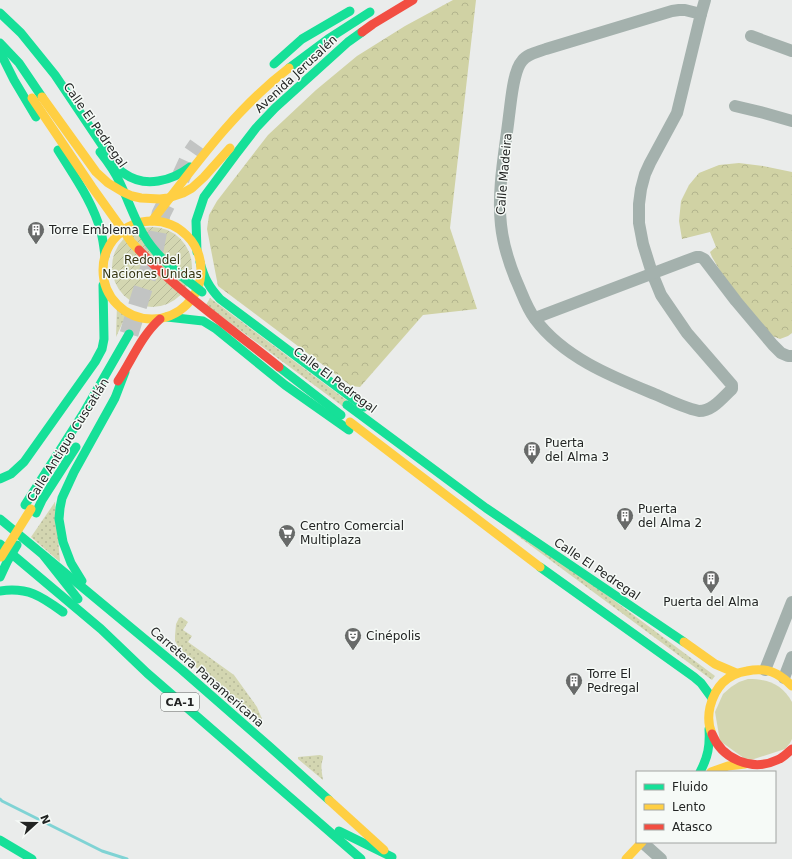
<svg xmlns="http://www.w3.org/2000/svg" width="792" height="859" viewBox="0 0 792 859" font-family="'DejaVu Sans',sans-serif">
<style>
.grass{fill:url(#grass-dots)}
.forest{fill:url(#forest-crowns)}
.park{fill:#d3d6b1}
.garden{fill:url(#garden-furrows)}
.lines{fill:none;stroke-linecap:round;stroke-linejoin:round}
.stream{stroke:#7fd3d4;stroke-width:3}
.primary-tunnel{stroke:#c2c4c3;stroke-width:19;stroke-dasharray:19 10;stroke-linecap:butt}
.street{stroke:#a4b1ad;stroke-width:12}
.fast{stroke:#16e098;stroke-width:9}
.slow{stroke:#ffcf43;stroke-width:9}
.jam{stroke:#f24e42;stroke-width:9}
.fast-bridge{stroke:#16e098;stroke-width:9}
.slow-bridge{stroke:#ffcf43;stroke-width:9}
.jam-bridge{stroke:#f24e42;stroke-width:9}
.labels{text-anchor:middle;dominant-baseline:central;stroke-width:3;stroke-linejoin:round;paint-order:stroke}
.shield{fill:#f6faf7;stroke:#626463;stroke-width:1}
.shield-label{font-size:11px;font-weight:bold;fill:#222423}
.street-label{font-size:12px;fill:#222423;stroke:#f6faf7}
.poi-label{font-size:12px;fill:#222423;stroke:#f6faf7;text-anchor:start}
.park-label{font-size:12px;fill:#373714;stroke:#f6faf7}
</style>
<defs>
<pattern id="grass-dots" width="8" height="8" patternUnits="userSpaceOnUse"><rect width="8" height="8" fill="#d3d6b1"/><path d="M2 2h.1M6 6h.1" fill="none" stroke="#b5b898" stroke-width="1.8" stroke-linecap="round"/></pattern>
<pattern id="forest-crowns" width="20" height="18" patternUnits="userSpaceOnUse"><rect width="20" height="18" fill="#d0d2a4"/><path d="M2 6a3 3 0 1 1 6 0M12 15a3 3 0 1 1 6 0" fill="none" stroke="#b2b48d"/></pattern>
<pattern id="garden-furrows" width="10" height="10" patternUnits="userSpaceOnUse"><rect width="10" height="10" fill="#d3d6b1"/><path d="M-1 1l2-2M0 10L10 0M9 11l2-2" fill="none" stroke="#b5b898"/></pattern>
</defs>
<rect width="100%" height="100%" fill="#eaeceb"/>
<!-- grass -->
<g class="grass">
<polygon points="210,298 715,676 712,680 206,305"/>
<polygon points="117,304 128,311 116,337"/>
<polygon points="55,502 60,562 31,537"/>
<polygon points="181,617 188,622 183,630 192,636 188,642 234,675 257,707 262,719 260,720 255,718 184,657 175,641 175,636 176,624 179,618"/>
<path d="M320,755L323,756V759C320,765 322,773 323,780L298,759V757Z"/>
</g>
<!-- forest -->
<g class="forest">
<polygon points="453,0 476,0 450,228 477,309 423,315 360,387 351,386 218,286 207,229 209,215 217,201 268,135 316,90 357,56 405,26"/>
<polygon points="739,163 763,166 792,172 792,333 788,336 780,339 770,335 726,281 712,257 710,252 716,247 710,232 682,239 679,221 681,201 689,185 699,173 719,165"/>
</g>
<!-- park -->
<path class="park" d="M748,679C768,679 782,684 792,702V739L790,743L785,749L748,761L720,741L715,712L723,694L731,687L739,682Z"/>
<!-- garden -->
<circle class="garden" cx="152" cy="267" r="40"/>
<g class="lines">
<!-- stream -->
<polyline class="stream" points="0,799 2,801 102,851 127,859"/>
<!-- primary-tunnel -->
<g class="primary-tunnel">
<polyline points="180,179 191,155 198,145"/>
<polyline points="129,334 140,298 152,261 161,214 166,204"/>
</g>
<!-- street -->
<g class="street">
<path d="M679,10H685L701,14L677,113L650,163L645,174L641,189L639,204V223L643,244L652,273L661,295L687,333L732,385V389C722,398 713,411 699,411C685,408 670,401 657,395C613,377 564,358 535,319C526,307 522,293 516,280C509,263 503,244 501,225C497,190 505,151 509,116C511,102 513,71 522,61C527,54 538,52 546,49L672,11Z"/>
<polyline points="701,14 705,0"/>
<polyline points="751,36 792,51"/>
<polyline points="735,106 764,113 792,121"/>
<polyline points="535,318 696,257 700,257 704,259 736,301 773,345 781,353 788,356 792,356"/>
<polyline points="765,670 792,602"/>
<polyline points="784,678 792,657"/>
<polyline points="642,842 661,859"/>
</g>
<!-- fast -->
<g class="fast">
<polyline points="0,13 21,33 55,75 104,148 113,164"/>
<polyline points="0,43 19,63 42,97"/>
<polyline points="0,52 14,80 36,117"/>
<polyline points="274,64 302,39 350,11"/>
<polyline points="289,68 328,39 370,12"/>
<path d="M58,150C74,176 93,202 101,232C103,239 104,248 105,256"/>
<path d="M109,155C113,162 118,170 125,174C145,188 172,181 190,167"/>
<polyline points="197,252 196,221 204,197 236,154 256,128 275,108 348,42 362,32"/>
<path d="M200,262C204,278 209,287 220,299L364,407"/>
<polyline points="167,317 203,321 216,329 285,385 349,430"/>
<polyline points="347,405 486,508 684,642"/>
<polyline points="0,479 11,474 24,462 95,362 102,349 104,339 103,285"/>
<polyline points="25,505 83,414 129,334"/>
<polyline points="36,513 42,500 76,447"/>
<polyline points="0,519 182,670 270,747 329,800"/>
<polyline points="0,544 101,629 147,673 361,859"/>
<polyline points="44,556 78,599"/>
<polyline points="540,567 694,677 701,683 712,698"/>
<polyline points="82,581 71,563 63,542 59,519 60,508 62,498 74,472 115,398 125,372"/>
<path d="M0,591C28,587 41,596 63,612"/>
<path d="M700,772C708,757 710,746 709,729"/>
<polyline points="339,831 392,857"/>
<polyline points="0,840 32,859"/>
</g>
<!-- slow -->
<g class="slow">
<circle cx="152" cy="270" r="49"/>
<path d="M152,221C194,167 234,110 289,68"/>
<polyline points="350,422 540,567"/>
<polyline points="684,642 715,664 736,673"/>
<path d="M712,734C708,725 708,716 710,707C715,687 727,674 747,671C756,669 764,669 772,672C780,675 786,680 792,686"/>
<polyline points="711,772 728,766 745,764"/>
<polyline points="329,800 384,850"/>
<polyline points="626,859 642,842"/>
</g>
<!-- jam -->
<g class="jam">
<polyline points="362,32 373,24 413,0"/>
<path d="M118,381C132,360 141,336 160,319"/>
<path d="M712,734C722,759 752,772 777,760C783,758 787,753 792,749"/>
</g>
<!-- fast-bridge -->
<g class="fast-bridge">
<path d="M100,152C108,162 115,172 120,183C128,200 134,217 143,234C157,258 180,275 202,292"/>
<polyline points="279,367 341,415"/>
<polyline points="0,577 7,562 17,545"/>
</g>
<!-- slow-bridge -->
<g class="slow-bridge">
<polyline points="42,97 96,172 108,183 123,192 132,196 141,198 160,199 168,198 183,193 192,188 204,177 230,148"/>
<polyline points="32,98 92,187 132,243 139,250"/>
<polyline points="1,557 31,509"/>
</g>
<!-- jam-bridge -->
<path class="jam-bridge" d="M139,250C181,294 232,329 279,367"/>
</g>
<!-- icons -->
<defs>
<symbol id="building-pin" viewBox="-11 -11 22 30"><path d="M0 17L-7.5 6A9.5 9.5 0 1 1 7.5 6Z" fill="#686a69" stroke="#f6faf7"/><path d="M-4-6H4V6H1V3H-1V6H-4ZM-2.5-4.3h1.7v1.8h-1.7ZM.8-4.3h1.7v1.8H.8ZM-2.5-1h1.7V.8h-1.7ZM.8-1h1.7V.8H.8Z" fill="#fff"/></symbol>
<symbol id="supermarket-pin" viewBox="-11 -11 22 30"><path d="M0 17L-7.5 6A9.5 9.5 0 1 1 7.5 6Z" fill="#686a69" stroke="#f6faf7"/><path d="M-6-5.5h2.5l.6 2H6L4.5 2H-2.5L-4.4-4H-6ZM-1.5 3.2a1.3 1.3 0 1 0 .1 0ZM3 3.2a1.3 1.3 0 1 0 .1 0Z" fill="#fff"/></symbol>
<symbol id="theatre-pin" viewBox="-11 -11 22 30"><path d="M0 17L-7.5 6A9.5 9.5 0 1 1 7.5 6Z" fill="#686a69" stroke="#f6faf7"/><path d="M-5-5.5Q0-4 5-5.5V0Q5 5 0 6Q-5 5-5 0ZM-3.3-2.5H-1v1.5H-3.3ZM1-2.5H3.3v1.5H1ZM-2.8 1Q0 5.5 2.8 1Z" fill="#fff"/></symbol>
</defs>
<g fill-rule="evenodd">
<use href="#building-pin" x="26" y="220" width="20" height="27"/>
<use href="#building-pin" x="522" y="440" width="20" height="27"/>
<use href="#building-pin" x="615" y="506" width="20" height="27"/>
<use href="#supermarket-pin" x="277" y="523" width="20" height="27"/>
<use href="#building-pin" x="701" y="569" width="20" height="27"/>
<use href="#theatre-pin" x="343" y="626" width="20" height="27"/>
<use href="#building-pin" x="564" y="671" width="20" height="27"/>
</g>
<g class="labels">
<!-- shield labels -->
<rect class="shield" x="161" y="693" width="38" height="18" rx="3"/>
<g class="shield-label">
<text x="180" y="702">CA-1</text>
</g>
<!-- street labels -->
<g class="street-label">
<text transform="translate(296 74) rotate(-43)">Avenida Jerusalén</text>
<text transform="translate(95 125) rotate(55)">Calle El Pedregal</text>
<text transform="translate(504 174) rotate(-85)">Calle Madeira</text>
<text transform="translate(335 380) rotate(37)">Calle El Pedregal</text>
<text transform="translate(68 440) rotate(-58)">Calle Antiguo Cuscatlán</text>
<text transform="translate(597 569) rotate(34)">Calle El Pedregal</text>
<text transform="translate(207 677) rotate(41)">Carretera Panamericana</text>
</g>
<!-- poi labels -->
<g class="poi-label">
<text x="49" y="230">Torre Emblema</text>
<text x="545" y="443">Puerta<tspan x="545" dy="14">del Alma 3</tspan></text>
<text x="638" y="509">Puerta<tspan x="638" dy="14">del Alma 2</tspan></text>
<text x="300" y="526">Centro Comercial<tspan x="300" dy="14">Multiplaza</tspan></text>
<text x="711" y="602" text-anchor="middle">Puerta del Alma</text>
<text x="366" y="636">Cinépolis</text>
<text x="587" y="674">Torre El<tspan x="587" dy="14">Pedregal</tspan></text>
</g>
<!-- park labels -->
<g class="park-label">
<text x="152" y="260">Redondel<tspan x="152" dy="14">Naciones Unidas</tspan></text>
</g>
</g>
<!-- legend -->
<rect x="636" y="771" width="140" height="72" fill="#f6faf7" stroke="#a1a4a2"/>
<rect x="644" y="784" width="20" height="6" fill="#16e098" stroke="#a1a4a2"/>
<text x="672" y="791" font-size="12" fill="#222423">Fluido</text>
<rect x="644" y="804" width="20" height="6" fill="#ffcf43" stroke="#a1a4a2"/>
<text x="672" y="811" font-size="12" fill="#222423">Lento</text>
<rect x="644" y="824" width="20" height="6" fill="#f24e42" stroke="#a1a4a2"/>
<text x="672" y="831" font-size="12" fill="#222423">Atasco</text>
<!-- north arrow -->
<g transform="translate(36 823) rotate(69)" stroke="#f6faf7" stroke-width="3" paint-order="stroke">
<path d="M0-3L7 15L0 10L-7 15Z" fill="#222423"/>
<text y="-6" font-size="11" font-weight="bold" text-anchor="middle" fill="#222423">N</text>
</g>
</svg>
